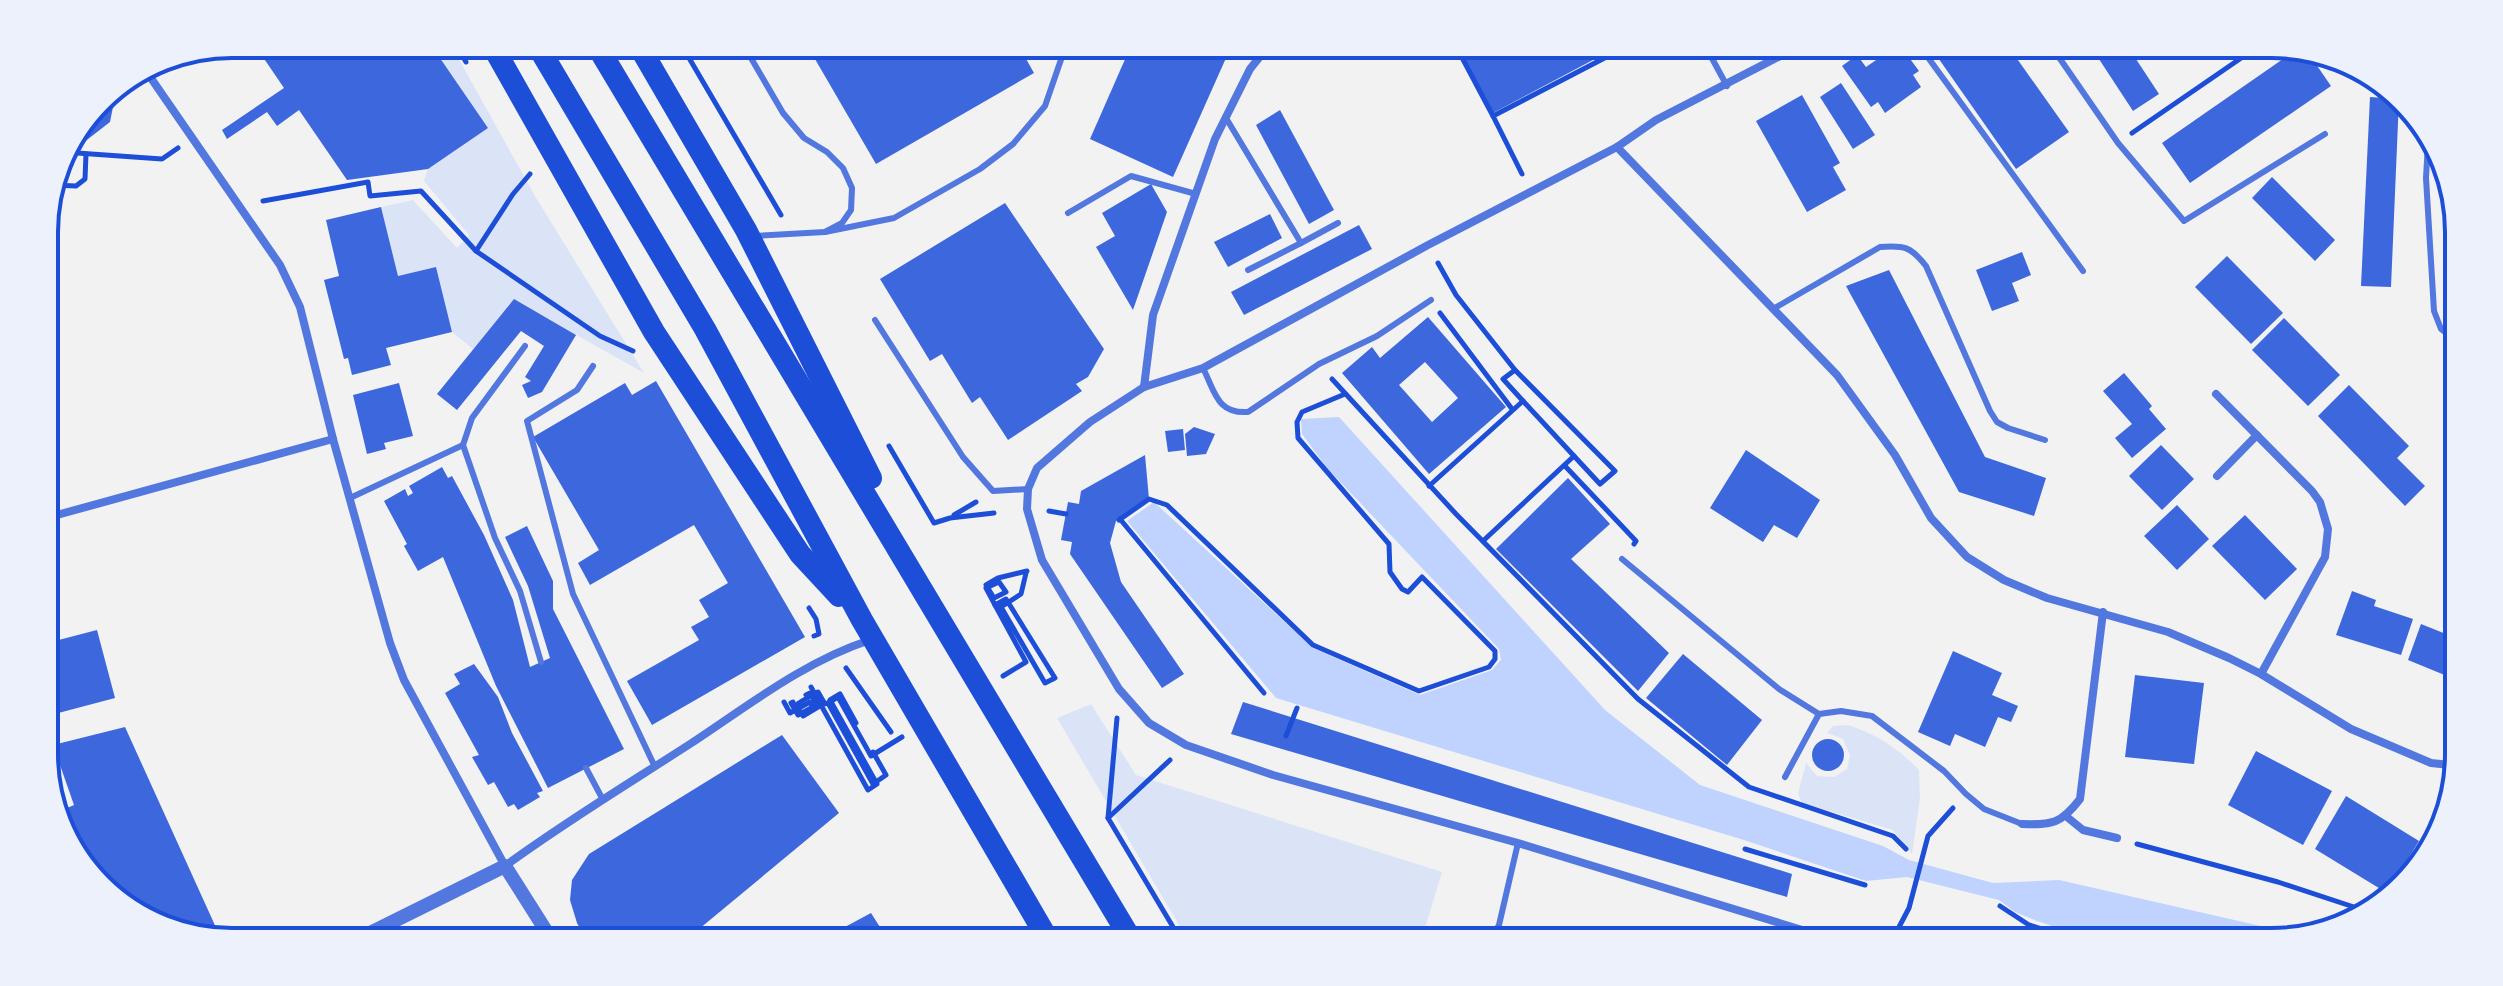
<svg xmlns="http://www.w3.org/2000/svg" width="2503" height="986" viewBox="0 0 2503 986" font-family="Montserrat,sans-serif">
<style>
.green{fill:#dbe4f7}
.water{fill:#bfd3fe}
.building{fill:#3d67dc;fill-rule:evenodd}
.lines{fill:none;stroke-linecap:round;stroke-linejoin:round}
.path{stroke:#1d4ed8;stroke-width:5}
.service{stroke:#5277de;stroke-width:6}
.minor{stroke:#5277de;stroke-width:8}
.tertiary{stroke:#5277de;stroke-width:14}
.trunk{stroke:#1d4ed8;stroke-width:22}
.rim{fill:none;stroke:#1d4ed8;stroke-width:4}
</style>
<rect width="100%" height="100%" fill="#f2f2f2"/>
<!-- green -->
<g class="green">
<polygon points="431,45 451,45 535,196 644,373 514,300 473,349 452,332 436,267 398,276 381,207 413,200 457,248 469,235 424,181 428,169 488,128"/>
<polygon points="1091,704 1136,775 1442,872 1422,938 1186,937 1057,718"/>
<path d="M1848,725C1876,734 1898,748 1919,770L1920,799L1912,854L1893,830L1802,803L1798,793L1806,763L1817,776L1834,777L1847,769L1850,755L1843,739L1827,733L1833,726Z"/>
</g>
<!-- water -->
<polygon class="water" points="1339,417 1605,710 1700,785 1883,846 1909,860 1993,883 2059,880 2300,935 2283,942 2099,941 2037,921 2015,912 1999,900 1907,877 1866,881 1744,840 1276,698 1127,521 1154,502 1313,648 1420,695 1492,670 1501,660 1499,649 1327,468 1302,434 1301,419"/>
<!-- building -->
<g class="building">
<polygon points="254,44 431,45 488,128 428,169 347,180 299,110 277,126 267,112 227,139 222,130 284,88"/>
<polygon points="808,47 1020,48 1034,73 876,164"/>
<polygon points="1130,48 1230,49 1173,177 1090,139"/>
<polygon points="1460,50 1487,50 1610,51 1493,113"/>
<polygon points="1875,52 1905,52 1919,71 1913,75 1921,87 1885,113 1878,102 1871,107 1842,66 1857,55 1866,67 1879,58"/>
<polygon points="1934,52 2013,53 2069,132 2016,169"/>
<polygon points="2095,53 2132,53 2159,94 2133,111"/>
<polygon points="2290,54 2309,54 2331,86 2190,183 2162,143"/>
<polygon points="1841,83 1875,135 1853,149 1820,97"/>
<polygon points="113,88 116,92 110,122 79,146 67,144"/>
<polygon points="1802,95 1840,163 1833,167 1846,190 1807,212 1756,121"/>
<polygon points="2370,97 2399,99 2391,287 2361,286"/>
<polygon points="1280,110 1334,210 1309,224 1256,125"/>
<polygon points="2272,177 2335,240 2315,261 2252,198"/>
<polygon points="2446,183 2457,207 2456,309 2447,309"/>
<polygon points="1151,184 1167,212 1133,310 1096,247 1115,236 1102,213"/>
<polygon points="1005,203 1104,349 1088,377 1076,384 1082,391 1008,440 980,397 972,403 942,354 930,361 880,279"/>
<polygon points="381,207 398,276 436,267 452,332 386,348 391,365 352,375 348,358 344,359 324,280 339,276 326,220"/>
<polygon points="1270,214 1282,238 1228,267 1214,242"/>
<polygon points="1359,225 1372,249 1244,315 1231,292"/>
<polygon points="2022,252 2031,275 2012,283 2019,301 1992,311 1976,270"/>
<polygon points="2227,256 2283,313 2251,344 2195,287"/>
<polygon points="1889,270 1985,457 2046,478 2034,516 1959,492 1846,286"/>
<polygon points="514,299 576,335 542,392 528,398 522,385 531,381 525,377 544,346 521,331 457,410 437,394"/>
<path d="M1428,317L1506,407L1429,474L1342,373L1372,347L1380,358ZM1425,362L1458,398L1432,422L1399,385Z"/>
<polygon points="2284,318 2340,375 2308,406 2252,350"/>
<polygon points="2124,373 2152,406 2149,409 2166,429 2132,458 2115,438 2132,424 2103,391"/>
<polygon points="656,381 805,637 652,725 627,681 699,640 691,627 709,617 699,600 728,583 694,525 590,585 578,563 599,550 533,437 625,383 632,395"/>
<polygon points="399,383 413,436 384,443 386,449 367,454 353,395"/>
<polygon points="2349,385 2409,446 2397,458 2425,486 2405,506 2318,416"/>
<polygon points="1194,427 1215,434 1206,454 1187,456 1185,434"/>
<polygon points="1183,429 1185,450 1168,452 1165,431"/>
<polygon points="2161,445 2194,479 2162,510 2129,476"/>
<polygon points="1746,450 1820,500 1797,538 1774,525 1763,542 1710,508"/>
<polygon points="1145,455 1149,499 1116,521 1110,543 1121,582 1184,674 1162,688 1070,554 1072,542 1061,540 1068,502 1079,504 1081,491"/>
<polygon points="442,467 448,478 452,476 484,535 513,600 530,667 550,658 528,586 505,537 527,526 553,581 553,609 624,749 548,788 496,686 443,557 418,571 404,546 407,544 384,501 405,489 408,496 413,493 409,486"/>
<polygon points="1568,478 1610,524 1571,559 1669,653 1638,691 1496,549"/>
<polygon points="2177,505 2209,539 2177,570 2144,536"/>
<polygon points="2245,515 2297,569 2265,600 2212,546"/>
<polygon points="2352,591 2376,600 2374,606 2413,619 2401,655 2336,635"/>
<polygon points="2421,624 2451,636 2451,665 2447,676 2408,660"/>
<polygon points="97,630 115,698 47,716 47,643"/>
<polygon points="1953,651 2002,673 1992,695 2018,706 2011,722 1998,717 1985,747 1955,734 1950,746 1918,732"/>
<polygon points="1683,654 1762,720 1727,765 1646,698"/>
<polygon points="474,664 498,697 512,733 543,791 537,793 540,797 518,810 514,804 508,807 494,782 488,785 472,757 479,755 445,693 460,684 454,674"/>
<polygon points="2135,675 2204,683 2194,764 2125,757"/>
<polygon points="1243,702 1792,874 1787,897 1231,734"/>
<polygon points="125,727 218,932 171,932 147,911 143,913 90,878 58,812 74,805 53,745"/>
<polygon points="782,735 839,813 693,934 583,934 577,923 570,900 572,880 589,854"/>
<circle cx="1828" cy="755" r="16"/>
<polygon points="2256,751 2332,791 2303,845 2228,805"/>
<polygon points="2346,796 2419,841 2387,893 2315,849"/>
<polygon points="871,913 885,935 830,935"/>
</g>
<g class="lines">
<!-- path -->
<g class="path">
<polyline points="456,45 466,62"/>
<polyline points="682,46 781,215"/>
<polyline points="1458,50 1493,116 1618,51"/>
<polyline points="1493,116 1522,174"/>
<polyline points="2132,133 2247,54"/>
<polyline points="63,152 162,159 178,148"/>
<polyline points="54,185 76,186 85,179 86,154"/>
<polyline points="263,201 368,182 370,196 421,191 476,251 600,336 633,351"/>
<polyline points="476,251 513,194 530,174"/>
<polyline points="1438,263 1456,295 1515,370 1503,379 1523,401"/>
<polyline points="1440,313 1512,409"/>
<polyline points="1515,370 1615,471 1600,484 1574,456"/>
<polyline points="1332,379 1456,514 1638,699 1749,787 1893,836 1906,849"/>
<polyline points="889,446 934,523 950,518 994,513"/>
<polyline points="1565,466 1636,541 1634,544"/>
<polyline points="1429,486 1523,401 1574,456 1483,541"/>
<polyline points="1049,511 1066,514"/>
<polyline points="954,515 976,502"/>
<polyline points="1120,519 1264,693"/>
<polyline points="1119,520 1149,499 1167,505 1313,645 1419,691 1489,667 1495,659 1495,651 1422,577 1408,592 1402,589 1390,572 1389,544 1298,438 1297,422 1302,412 1345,394"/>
<polyline points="995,605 986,588 999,582 1006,592 994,598 986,585 998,578 1027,571"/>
<polyline points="809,608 816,619 819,634 814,636"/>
<polyline points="846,668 891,732"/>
<polyline points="1003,676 1026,662 995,605 1006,599 1055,678 1045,683 1001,607 1021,594 1026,573"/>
<polyline points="811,687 868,790 877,784 830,700 840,694 856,723"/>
<path d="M806,695L810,693L818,707L803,716L796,705C803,700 811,696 818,692L825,704L828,703L873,784L886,775L873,752"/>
<polyline points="784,702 790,713 810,702 813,707 798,715 791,703 793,702"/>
<polyline points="828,703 838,697 871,756 902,737"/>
<polyline points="1117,718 1108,818 1179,937"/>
<polyline points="1286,736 1297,708"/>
<polyline points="1108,818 1170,760"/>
<polyline points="2137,844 2278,882 2366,911"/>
<polyline points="1745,849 1865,885"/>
<polyline points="2000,906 2029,925 2079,941"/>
<polyline points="1897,940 1898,929 1909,908 1928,836 1953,808"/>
</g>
<!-- service -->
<g class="service">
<polyline points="744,46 783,113 804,138 827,152 843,168 852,188 851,210 842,223 825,232 755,236"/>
<polyline points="1708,51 1727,86"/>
<polyline points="1924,52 2083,271"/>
<polyline points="2056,53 2118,143 2184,221 2325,134"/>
<polyline points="1226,118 1301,243 1248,270"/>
<polyline points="2428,143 2426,178 2434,311 2441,329 2455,340"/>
<polyline points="1068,213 1131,176 1196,194"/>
<polyline points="825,232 894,218 980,169 1013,144 1045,106 1065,48"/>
<polyline points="1301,243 1338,223"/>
<path d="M1773,309L1880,247C1905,245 1911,247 1926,266L1990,411L1997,422L2008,428L2045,440"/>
<polyline points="875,320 963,457 993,491 1028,489"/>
<polyline points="593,366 577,390 527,421 573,594 655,767"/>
<path d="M1203,368C1215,392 1217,414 1248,412L1319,364L1377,336L1431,300"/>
<polyline points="463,445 472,418 525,346"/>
<polyline points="350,498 463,445 495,538 520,591 541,662"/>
<polyline points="1622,559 1779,689 1819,714 1841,711 1872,716 1944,771 1966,794 1984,809 2022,824"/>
<polyline points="586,768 602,798"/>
<polyline points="1785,777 1819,714"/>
<polyline points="1492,938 1499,925 1518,843"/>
</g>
<!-- minor -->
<g class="minor">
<polyline points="1788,52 1656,120 1617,147 1428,245 1203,368 1144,387 1090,422 1037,468 1028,489 1027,509 1042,560 1119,689 1149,723 1186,745 1273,775 1518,843 1835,940"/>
<path d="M144,68L280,265L300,307L333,439L390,643L404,680L505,866C565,822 628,784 690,744C748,706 803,662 870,640"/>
<polyline points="1617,147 1837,375 1895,455 1931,518 1967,557 2004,580 2047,598 2168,632 2229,658 2261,674 2351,729 2431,763 2450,765"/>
<polyline points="1144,387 1153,315 1215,139 1250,69 1266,49"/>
<polyline points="2216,394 2312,491 2320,502 2328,529 2325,557 2261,674"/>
<polyline points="2217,476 2257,435"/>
<polyline points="46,518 333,439"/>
<polyline points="2067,817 2083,830 2117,838"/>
<path d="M2022,824C2052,825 2061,824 2080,799L2103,612"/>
</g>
<!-- tertiary -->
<polyline class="tertiary" points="370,933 505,866 548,934"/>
<!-- trunk -->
<g class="trunk">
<polyline points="492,45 654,332 800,554 839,596"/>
<polyline points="537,45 705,329 862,620 1046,936"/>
<polyline points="597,46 1129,936"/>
<polyline points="639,46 746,230 871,478"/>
</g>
</g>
<!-- crop -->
<path d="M0 0H2503V986H0ZM232 58H2271A174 174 0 0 1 2445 232V754A174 174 0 0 1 2271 928H232A174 174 0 0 1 58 754V232A174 174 0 0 1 232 58Z" fill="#edf1fc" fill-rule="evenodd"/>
<path class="rim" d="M232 58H2271A174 174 0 0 1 2445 232V754A174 174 0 0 1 2271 928H232A174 174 0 0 1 58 754V232A174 174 0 0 1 232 58Z"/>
</svg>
